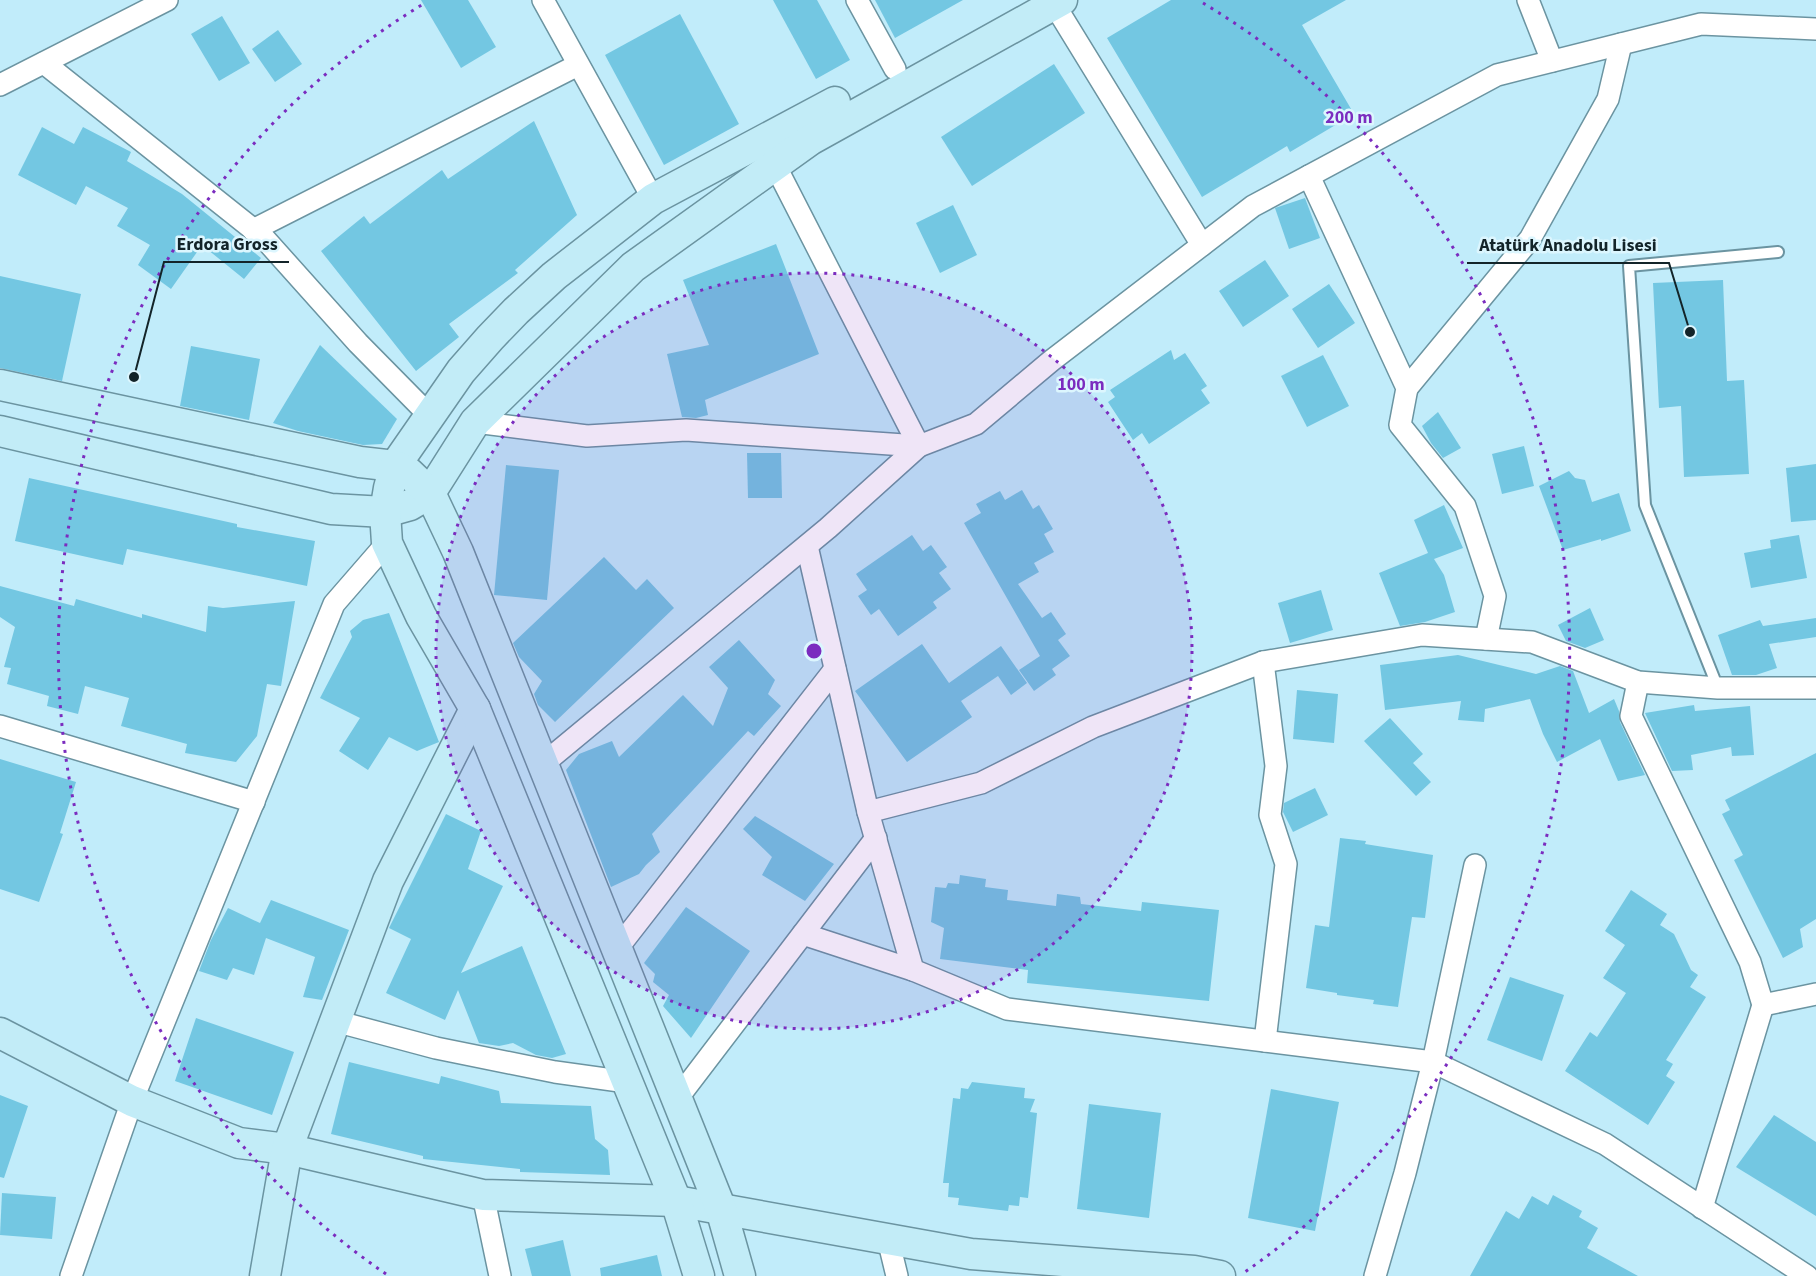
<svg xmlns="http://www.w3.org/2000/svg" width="1816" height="1276" viewBox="0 0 1816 1276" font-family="'Source Sans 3',sans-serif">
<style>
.building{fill:#73c7e2}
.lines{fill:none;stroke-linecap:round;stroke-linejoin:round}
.lane-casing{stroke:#6b94a1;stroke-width:14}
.street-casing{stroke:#6b94a1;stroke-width:24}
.secondary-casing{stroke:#6b94a1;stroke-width:33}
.lane{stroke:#fff;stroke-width:10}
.street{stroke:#fff;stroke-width:21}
.secondary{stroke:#c2ecf7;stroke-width:30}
.ring{fill:none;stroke:#7b2cbf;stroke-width:3;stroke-dasharray:3 6}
.centre{fill:#7b2cbf;stroke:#dcf6fe;stroke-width:3}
.ring-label{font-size:18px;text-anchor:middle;font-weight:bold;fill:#7b2cbf;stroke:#dcf6fe;stroke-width:5;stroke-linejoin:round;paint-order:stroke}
.leader{fill:none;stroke:#132429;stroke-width:2}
.callout-dot{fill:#132429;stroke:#dcf6fe;stroke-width:2}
.callout-label{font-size:18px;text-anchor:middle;font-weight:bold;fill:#132429;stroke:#dcf6fe;stroke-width:5;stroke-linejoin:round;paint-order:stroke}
</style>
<rect width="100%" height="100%" fill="#c1ecfa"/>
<!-- building -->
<g class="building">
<polygon points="421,0 468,0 496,47 461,68"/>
<polygon points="773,0 817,0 850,60 816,79"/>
<polygon points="875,0 963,0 895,38"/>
<polygon points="1171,0 1346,0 1302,25 1354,114 1290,152 1287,146 1202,197 1107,38"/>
<polygon points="680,14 739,124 664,165 605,55"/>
<polygon points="222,16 250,63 219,81 191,34"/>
<polygon points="278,30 302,64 275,82 252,49"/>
<polygon points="1054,64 1085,113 972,186 941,137"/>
<polygon points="534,121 577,215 515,270 518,273 449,324 459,337 416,371 321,251 364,216 370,224 442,170 448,179"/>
<polygon points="42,127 74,144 83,127 131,152 127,161 182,194 261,258 244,279 202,245 171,289 138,265 150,245 117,226 128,208 86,186 76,205 18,175"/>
<polygon points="1305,198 1320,238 1289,249 1275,208"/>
<polygon points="953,205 977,255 940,273 916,223"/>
<polygon points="776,244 819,354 705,400 708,415 696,418 682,417 667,354 709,345 683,280"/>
<polygon points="1265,260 1289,296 1243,327 1219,291"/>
<polygon points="0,276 81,294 62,381 0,368"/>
<polygon points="1723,280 1727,381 1744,380 1749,474 1684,477 1681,406 1659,408 1653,283"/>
<polygon points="1329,284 1355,323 1318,348 1292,309"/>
<polygon points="320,345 397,419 382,444 363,445 298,431 273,423"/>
<polygon points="191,346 260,359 249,420 180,406"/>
<polygon points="1171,350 1174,360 1185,353 1207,386 1201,390 1210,403 1149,444 1142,433 1133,440 1108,402 1115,397 1110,390"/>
<polygon points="1323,355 1349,406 1307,427 1281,376"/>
<polygon points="1438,412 1461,448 1443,458 1431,443 1422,426"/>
<polygon points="1524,446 1534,486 1502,494 1492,454"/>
<polygon points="747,453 781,453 782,498 748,498"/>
<polygon points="1816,464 1816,520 1791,522 1786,468"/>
<polygon points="506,465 559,470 547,600 494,595"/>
<polygon points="1569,471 1575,478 1585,480 1592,502 1619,493 1631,531 1601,541 1601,539 1563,550 1539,486"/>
<polygon points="29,478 237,524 237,527 315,541 307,586 127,549 123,565 15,541"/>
<polygon points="1022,490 1033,509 1039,505 1053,529 1044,534 1054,552 1034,563 1039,572 1018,584 1042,618 1051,612 1066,634 1058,640 1070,656 1052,669 1056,675 1034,691 1019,670 1040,656 964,523 981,513 976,504 1000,491 1005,500"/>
<polygon points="1444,505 1463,548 1434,559 1444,575 1455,612 1425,622 1400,626 1379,573 1428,553 1414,520"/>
<polygon points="912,535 923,551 931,545 947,567 939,573 951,589 933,602 937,608 898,636 879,609 871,615 858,596 867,590 856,574"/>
<polygon points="1799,535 1807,578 1751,588 1744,553 1771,548 1770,540"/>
<polygon points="604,557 636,590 647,579 674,608 555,722 538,705 534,694 542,681 519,657 513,643"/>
<polygon points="0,586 74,606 76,599 142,618 142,614 206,632 208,606 223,608 295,601 281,686 267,684 257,736 236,762 185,753 187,744 121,726 129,698 85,686 78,714 47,706 49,696 7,684 11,668 4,667 15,627 0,617"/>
<polygon points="1321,590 1333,630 1290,643 1278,603"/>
<polygon points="1590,608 1604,640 1585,648 1566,641 1558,625"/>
<polygon points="389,613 439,742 417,751 389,737 368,770 339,751 360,718 320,698 352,637 350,631 363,620"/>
<polygon points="1816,618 1816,637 1769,644 1777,668 1756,675 1732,675 1718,635 1760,620 1763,626"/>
<polygon points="739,640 775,680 768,694 781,706 754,736 748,731 652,834 660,852 646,865 639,874 611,887 566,770 579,754 612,741 619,757 683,695 713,726 728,688 709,667"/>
<polygon points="922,644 949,683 1001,646 1027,683 1011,695 998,676 961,701 972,717 907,762 855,691"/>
<polygon points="1458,655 1536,674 1560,666 1573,671 1589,713 1614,699 1619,711 1620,722 1645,775 1618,781 1600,739 1557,762 1543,734 1530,699 1485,709 1484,722 1458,720 1461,701 1385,710 1380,665"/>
<polygon points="1297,690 1338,694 1334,743 1293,739"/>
<polygon points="1694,705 1695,711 1750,706 1754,755 1732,756 1731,747 1691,755 1693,770 1672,771 1645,713"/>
<polygon points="1390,718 1423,754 1413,763 1431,782 1416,796 1364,741"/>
<polygon points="1816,753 1816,919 1800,929 1803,947 1783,958 1734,860 1743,855 1722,814 1730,810 1725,800"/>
<polygon points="0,759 76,782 60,833 63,834 39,902 0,889"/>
<polygon points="1315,788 1328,815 1293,832 1283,812 1284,803"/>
<polygon points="446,814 481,831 468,869 503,886 461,973 522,946 566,1054 552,1058 536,1055 513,1043 499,1046 479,1043 458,990 445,1020 386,993 411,939 389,928"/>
<polygon points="755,816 834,864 805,901 762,875 772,857 743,829"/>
<polygon points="1340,838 1366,841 1365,844 1433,855 1425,918 1412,917 1398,1007 1373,1004 1374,1000 1337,995 1337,993 1306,988 1315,925 1329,927"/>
<polygon points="960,875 986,879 985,887 1008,890 1007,900 1056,906 1057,894 1080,897 1081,904 1141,911 1142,902 1219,910 1209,1001 1027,983 1028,970 940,959 944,928 931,922 935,887 946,888 948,883 959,884"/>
<polygon points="1631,890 1667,914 1660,925 1674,934 1691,970 1698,975 1690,987 1706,997 1666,1060 1673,1064 1666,1076 1675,1082 1648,1125 1565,1071 1590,1032 1597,1037 1626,993 1603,978 1625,945 1605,931"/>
<polygon points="271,900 349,930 322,1000 303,997 315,957 266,938 254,975 233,968 227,980 199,971 211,940 228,908 260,923"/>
<polygon points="686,907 750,951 691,1038 663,1006 669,995 653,982 655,974 644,963"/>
<polygon points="1510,977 1564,995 1542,1061 1487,1040"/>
<polygon points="196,1018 294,1052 272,1115 175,1081"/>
<polygon points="349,1062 439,1084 441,1076 499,1091 501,1103 591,1106 595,1139 608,1150 610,1175 520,1172 520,1169 423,1159 423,1156 331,1134"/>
<polygon points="972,1082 1025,1088 1024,1098 1035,1099 1030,1112 1037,1113 1028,1198 1020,1197 1019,1206 1009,1205 1008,1211 958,1205 959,1198 948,1197 949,1183 943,1183 953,1098 960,1099 961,1088 968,1089"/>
<polygon points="1271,1089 1339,1102 1315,1231 1248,1218"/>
<polygon points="0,1095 28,1106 4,1178 0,1177"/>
<polygon points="1089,1104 1161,1113 1149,1218 1077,1209"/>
<polygon points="1774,1115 1816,1142 1816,1216 1736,1167"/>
<polygon points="2,1193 56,1197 52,1239 0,1235"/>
<polygon points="1553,1195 1582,1211 1579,1217 1598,1228 1587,1248 1638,1276 1470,1276 1506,1211 1519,1219 1532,1196 1548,1205"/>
<polygon points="563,1240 571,1276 532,1276 525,1249"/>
<polygon points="657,1255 662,1276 601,1276 600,1268"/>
</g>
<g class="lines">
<defs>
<polyline id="lane" points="1718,688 1645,505 1629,266 1778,252"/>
<g id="street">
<polyline points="543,0 653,199"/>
<polyline points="857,0 895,69"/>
<polyline points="1528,0 1552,61"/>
<polyline points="1054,4 1202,245"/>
<polyline points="44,63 264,238 358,343 429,415"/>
<polyline points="0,85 167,0"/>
<polyline points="1309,176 1407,388 1400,425 1465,506 1495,596 1486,639"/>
<polyline points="253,230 578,65"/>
<polyline points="1407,388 1530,239 1608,99 1621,44"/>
<polyline points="475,422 587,436 686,430 919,446 976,424 1051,361 1253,206 1497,75 1701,24 1816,29"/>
<polyline points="807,546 868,812 913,970 1007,1009 1433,1062 1605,1144 1807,1276"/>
<polyline points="1263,662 1276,766 1270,815 1286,864 1265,1041"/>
<polyline points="1638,682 1631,716 1750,962 1763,1005 1816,994"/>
<polyline points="0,726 254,802"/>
<polyline points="543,764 828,528 919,446 775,165"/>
<polyline points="868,812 981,783 1093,727 1263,662 1422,635 1532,642 1638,682 1718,688 1816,688"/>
<polyline points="803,934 913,970"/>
<polyline points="617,949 835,669"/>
<polyline points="335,1021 436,1048 555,1072 627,1082"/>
<polyline points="677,1099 876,838"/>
<polyline points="483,1195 500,1276"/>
<polyline points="1702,1208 1763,1005"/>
<polyline points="888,1239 897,1276"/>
<polyline points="71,1276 132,1101 334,604 387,543"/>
<polyline points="1375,1276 1405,1173 1433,1062 1475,865"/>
</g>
<g id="secondary">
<polyline points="0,385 360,462 395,466 461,371 490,338 516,311 554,276 653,199 835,102"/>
<polyline points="0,431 331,509 385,512 410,505 430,493 475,422 633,267 810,140 1062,0"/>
<polyline points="0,1033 132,1101 239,1143 287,1149 483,1195 676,1201 971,1254 1194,1271 1220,1276"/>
<polyline points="265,1276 287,1149 388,881 475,709"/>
<polyline points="699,1276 676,1201 475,709 421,616 387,543 385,512 389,488 395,466 409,473 430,493 458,552 721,1209 740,1276"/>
</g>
</defs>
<!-- lane casing -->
<use href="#lane" class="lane-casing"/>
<!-- street casing -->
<use href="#street" class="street-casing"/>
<!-- secondary casing -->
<use href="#secondary" class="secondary-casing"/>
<!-- lane -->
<use href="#lane" class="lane"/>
<!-- street -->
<use href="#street" class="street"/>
<!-- secondary -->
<use href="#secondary" class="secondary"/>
</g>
<!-- distance rings -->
<circle cx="814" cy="651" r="378" fill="#7b2cbf" fill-opacity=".12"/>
<g class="ring">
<circle cx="814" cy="651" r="378"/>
<path d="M386 1274A756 756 0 0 1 425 3M1203 3A756 756 0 0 1 1242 1274"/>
</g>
<circle cx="814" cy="651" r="9" class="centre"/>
<g class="ring-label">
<text x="1349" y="123">200 m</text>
<text x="1081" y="390">100 m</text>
</g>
<!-- callouts -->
<path class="leader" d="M134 377L164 262H289M1690 332L1669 263H1467"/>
<g class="callout-dot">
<circle cx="134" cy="377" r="6"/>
<circle cx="1690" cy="332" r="6"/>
</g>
<g class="callout-label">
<text x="227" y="250">Erdora Gross</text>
<text x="1568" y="251">Atatürk Anadolu Lisesi</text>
</g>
</svg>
